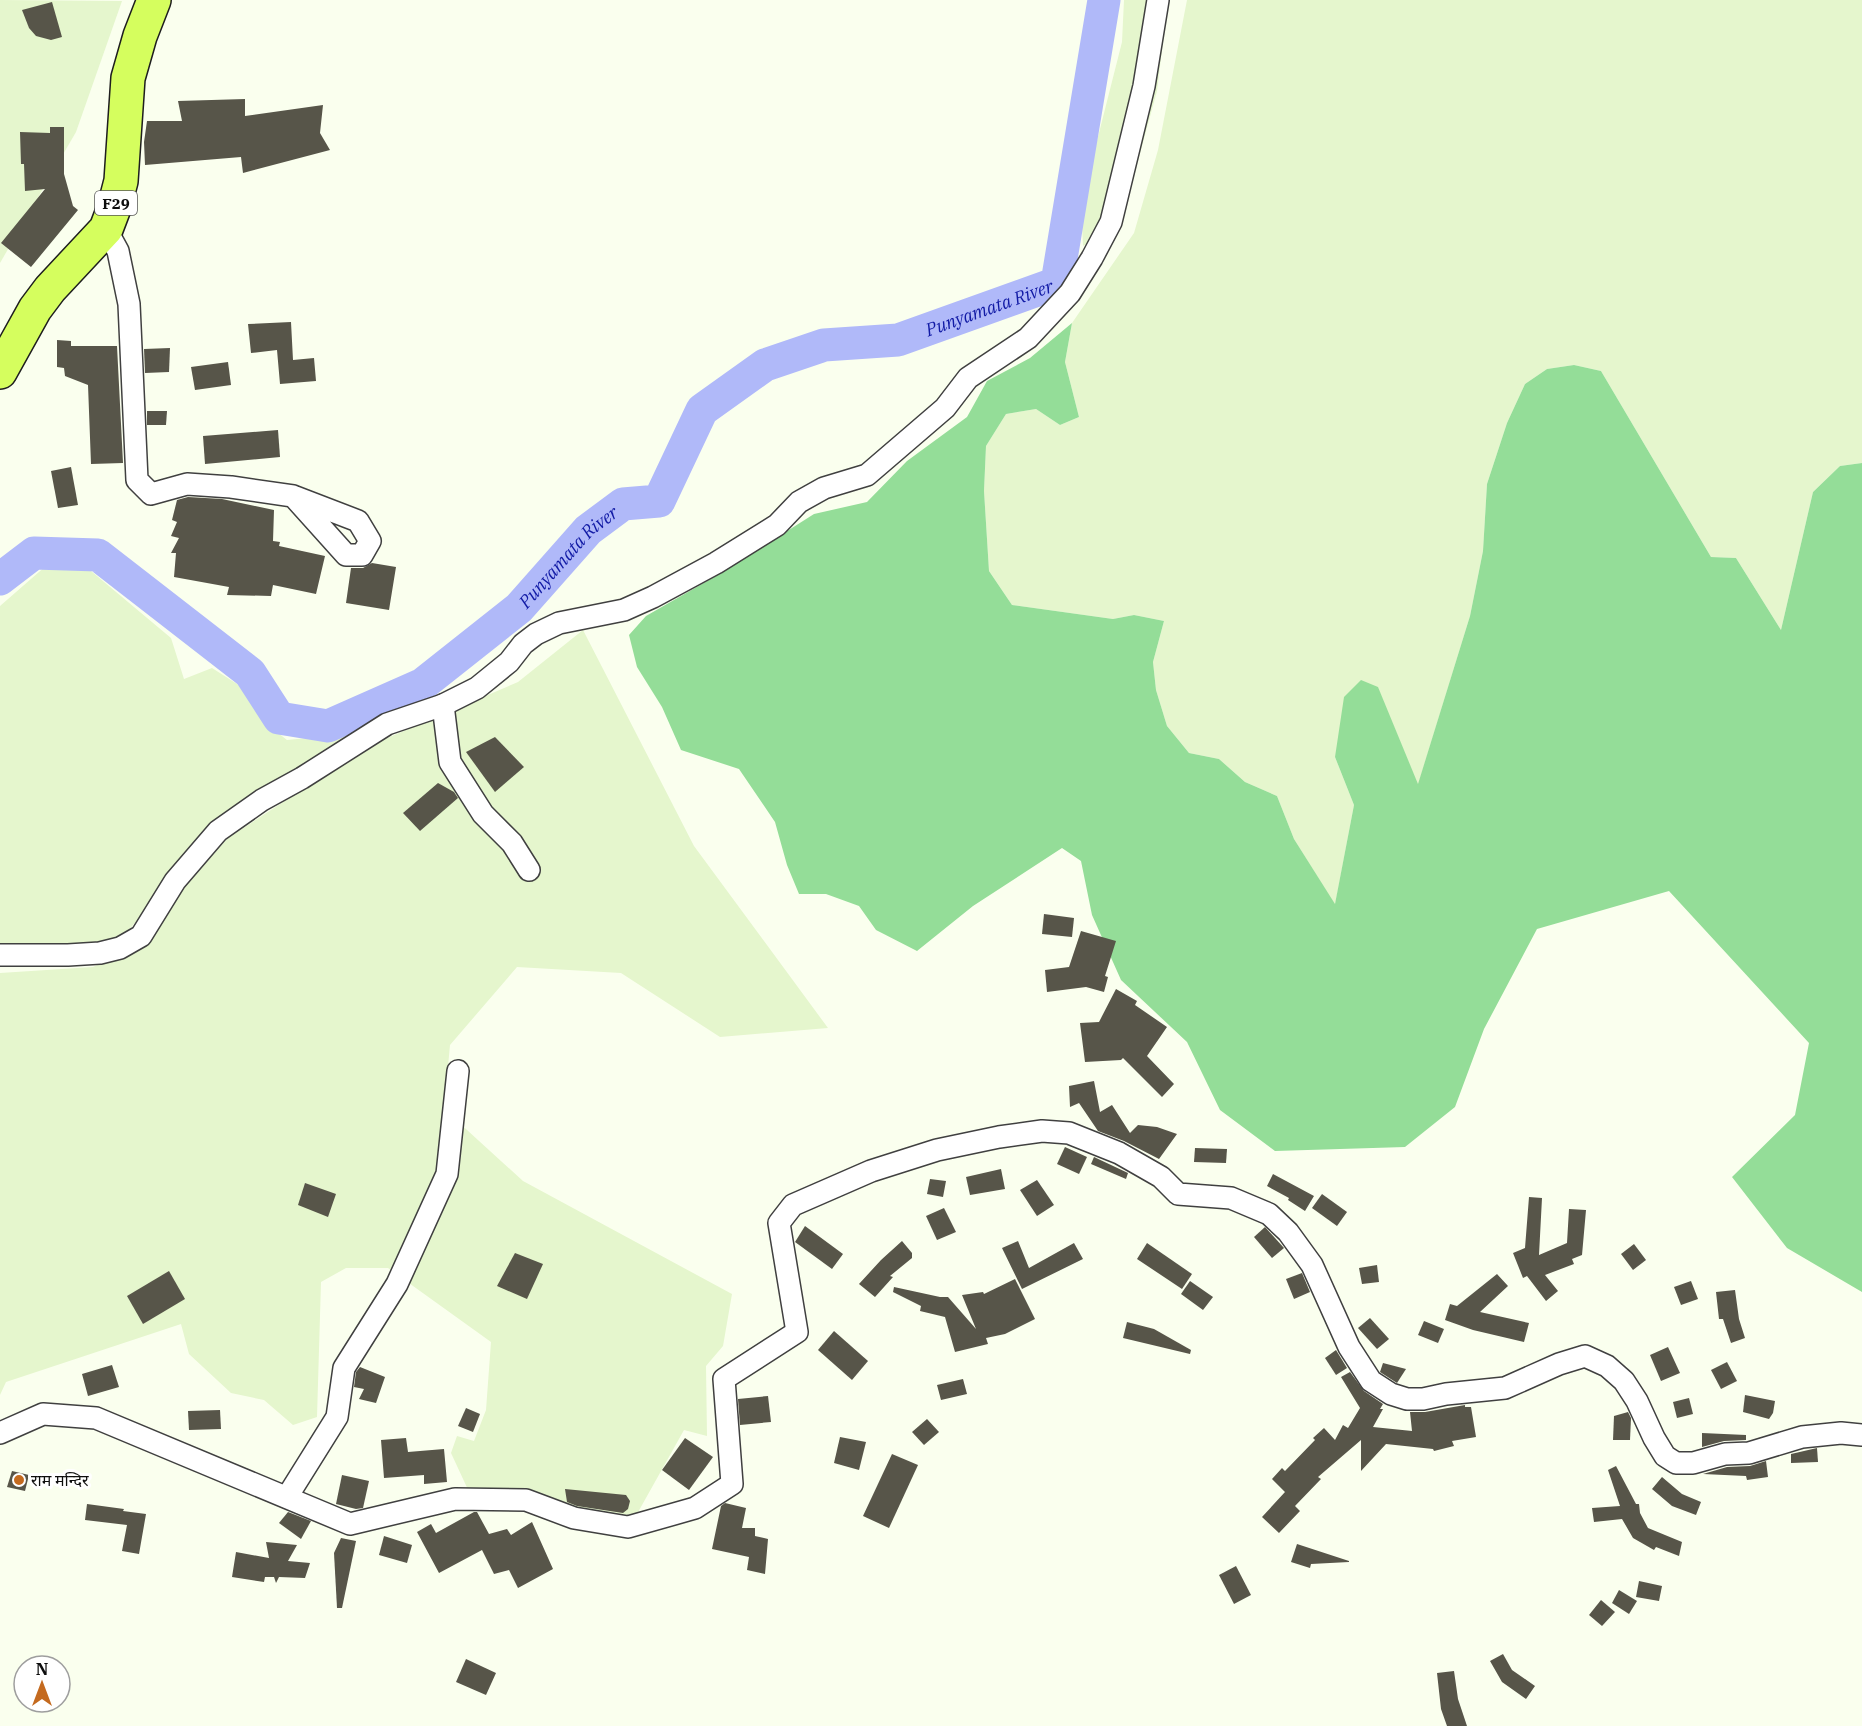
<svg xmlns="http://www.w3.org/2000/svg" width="1862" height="1726" viewBox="0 0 1862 1726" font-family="'IBM Plex Serif','Noto Sans Devanagari',serif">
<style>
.farmland{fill:#e5f6cd}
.forest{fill:#94dd98}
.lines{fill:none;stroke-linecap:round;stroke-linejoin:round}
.river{stroke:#b0b9f9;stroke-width:33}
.building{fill:#575549}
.street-casing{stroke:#404040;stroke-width:24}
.primary-casing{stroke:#1e1e1e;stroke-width:36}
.street{stroke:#fff;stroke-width:21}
.primary{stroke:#d5fe5e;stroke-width:33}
.poi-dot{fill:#c46a1f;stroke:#fff;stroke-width:2}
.labels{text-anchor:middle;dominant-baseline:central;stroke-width:6;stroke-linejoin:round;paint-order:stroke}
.shield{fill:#fff;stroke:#565656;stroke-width:1.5}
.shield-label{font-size:15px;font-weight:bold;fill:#0d0d0d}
.poi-label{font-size:16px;fill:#0d0d0d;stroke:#fff;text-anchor:start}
.water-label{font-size:18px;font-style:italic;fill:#111aa5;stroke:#fff}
</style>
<rect width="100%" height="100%" fill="#faffee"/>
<!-- farmland -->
<g class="farmland">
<polygon points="0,0 122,1 76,132 0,263"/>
<polygon points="1124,0 1168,0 1157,91 1121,223 1083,246 1081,204 1122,42"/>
<polygon points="1187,0 1862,0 1862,463 1840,466 1813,492 1781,630 1736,558 1711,557 1601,371 1574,365 1547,369 1525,384 1507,423 1487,484 1483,551 1470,616 1418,785 1378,688 1335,757 1354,805 1335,905 1294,839 1277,796 1245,782 1219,759 1189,753 1167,726 1156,690 1153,662 1164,621 1134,615 1113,619 1012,605 989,571 984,491 986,446 1006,414 1036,409 1060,425 1079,417 1065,362 1072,323 1134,233 1158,150"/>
<polygon points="47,565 85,566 171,638 184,679 212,668 256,696 264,722 287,740 358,733 217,831 116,944 0,959 0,606"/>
<polygon points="583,630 694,846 828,1028 720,1037 621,973 517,967 450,1045 444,1109 523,1181 732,1294 723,1346 706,1366 707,1436 684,1430 637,1514 574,1518 470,1494 451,1453 457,1436 474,1441 486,1410 491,1342 388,1268 346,1268 321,1282 317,1417 293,1425 264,1400 231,1393 189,1354 181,1324 6,1382 0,1395 0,973 93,967 128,951 228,838 371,745 518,682"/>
</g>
<!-- forest -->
<polygon class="forest" points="1072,323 1065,362 1079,417 1060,425 1036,409 1006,414 986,446 984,491 989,571 1012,605 1113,619 1134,615 1164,621 1153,662 1156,690 1167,726 1189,753 1219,759 1245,782 1277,796 1294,839 1335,904 1354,805 1335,757 1344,697 1361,680 1378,687 1418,784 1470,616 1483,551 1487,484 1507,423 1525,384 1547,369 1574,365 1601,371 1711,557 1736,558 1781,630 1813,492 1840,466 1862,463 1862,1292 1787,1248 1732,1177 1795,1115 1809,1043 1669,891 1537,929 1484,1029 1455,1107 1405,1147 1275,1151 1220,1110 1187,1042 1121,980 1092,915 1081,861 1062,848 973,906 917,951 876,930 859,906 826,894 799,894 787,865 775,822 739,769 681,750 662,707 637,667 629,635 646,616 716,576 814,514 867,502 907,461 967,417 987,381 1030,358"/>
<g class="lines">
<!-- river -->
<path class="river" id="s1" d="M0,579L34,553L98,555L250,673L279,718L328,726L423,684L519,608L588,530L623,504L659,501L702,410L765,365L824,345L898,340L1057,283L1104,0"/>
</g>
<!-- building -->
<g class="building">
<polygon points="52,2 62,37 51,40 36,36 29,28 22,10"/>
<polygon points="245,99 245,116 323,105 320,133 330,150 243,173 241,157 145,165 144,142 147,121 182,121 178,101"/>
<polygon points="50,127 64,127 64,174 73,206 78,210 31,267 1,243 45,189 25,191 24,164 21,164 20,132 50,133"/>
<polygon points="291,322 293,360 314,358 316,381 280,384 277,350 251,353 248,324"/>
<polygon points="57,340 71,341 71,346 117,346 123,463 91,464 88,385 65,376 64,368 57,367"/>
<polygon points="170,348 169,372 145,373 144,349"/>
<polygon points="228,362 231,385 195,390 191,367"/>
<polygon points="147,411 167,411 166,425 147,425"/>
<polygon points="278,430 280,457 205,464 203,436"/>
<polygon points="71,467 78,505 58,508 51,471"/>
<polygon points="188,497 222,499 274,510 273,541 280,542 279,546 325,556 316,594 273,585 271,596 227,595 229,587 174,577 176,553 171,553 179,538 171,536 177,522 172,520 177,500"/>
<polygon points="372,563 396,567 389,610 346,603 351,568 363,568"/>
<polygon points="495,737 524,767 495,792 466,752"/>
<polygon points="438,783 454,792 458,798 420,831 403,813"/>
<polygon points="1044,914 1074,918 1072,937 1042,934"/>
<polygon points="1081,931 1116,941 1105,976 1108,977 1104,992 1086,987 1047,992 1045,970 1069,967"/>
<polygon points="1116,989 1137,1001 1135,1005 1167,1027 1147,1056 1174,1084 1162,1097 1123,1058 1121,1060 1085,1062 1080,1023 1099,1022"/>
<polygon points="1094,1081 1100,1112 1112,1105 1130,1133 1138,1125 1157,1127 1177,1134 1159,1159 1124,1141 1098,1131 1079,1103 1070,1107 1069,1086"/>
<polygon points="1065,1147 1087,1157 1079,1174 1057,1164"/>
<polygon points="1195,1148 1227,1149 1226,1163 1194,1162"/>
<polygon points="1094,1157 1128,1173 1126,1179 1091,1164"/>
<polygon points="1001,1169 1005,1189 970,1195 966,1177"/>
<polygon points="1273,1174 1314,1196 1305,1211 1288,1200 1289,1198 1267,1186"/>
<polygon points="930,1179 946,1181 943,1197 927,1194"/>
<polygon points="1037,1180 1054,1205 1037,1216 1020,1190"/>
<polygon points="305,1183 336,1194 328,1217 298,1205"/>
<polygon points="1322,1194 1347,1212 1337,1226 1312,1208"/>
<polygon points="1529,1197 1542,1198 1539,1255 1567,1243 1569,1209 1586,1210 1582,1255 1572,1259 1574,1264 1545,1275 1558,1291 1546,1301 1527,1276 1523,1278 1513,1253 1525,1248"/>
<polygon points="944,1208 956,1232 937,1240 926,1216"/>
<polygon points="805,1226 843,1254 832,1269 795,1242"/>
<polygon points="1265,1227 1284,1248 1272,1258 1254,1237"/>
<polygon points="902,1241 912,1253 912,1258 890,1276 893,1277 875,1297 859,1284 881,1260"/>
<polygon points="1018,1241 1029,1268 1074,1243 1083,1259 1022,1289 1002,1248"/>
<polygon points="1147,1243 1192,1274 1182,1289 1137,1259"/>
<polygon points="1634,1244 1646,1260 1633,1270 1621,1254"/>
<polygon points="515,1253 543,1264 527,1299 497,1286"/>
<polygon points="1377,1265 1379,1282 1362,1284 1359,1268"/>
<polygon points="169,1271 185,1299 143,1324 127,1296"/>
<polygon points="1302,1273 1310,1292 1294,1299 1286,1279"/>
<polygon points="1497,1274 1508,1286 1480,1312 1529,1323 1524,1342 1473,1330 1445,1320 1450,1304 1457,1306"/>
<polygon points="1015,1279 1035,1319 1005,1334 986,1338 988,1344 955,1352 945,1317 920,1311 921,1306 893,1292 894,1287 940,1297 948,1297 976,1329 962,1295 983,1292 984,1294"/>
<polygon points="1190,1281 1213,1297 1203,1310 1181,1294"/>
<polygon points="1691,1281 1698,1299 1681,1305 1674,1287"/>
<polygon points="1735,1290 1739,1319 1745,1338 1731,1343 1723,1319 1719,1319 1716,1292"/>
<polygon points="1370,1318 1389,1339 1377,1349 1358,1328"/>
<polygon points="1424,1321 1444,1329 1438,1343 1418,1335"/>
<polygon points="1127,1322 1154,1329 1191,1350 1190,1354 1123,1338"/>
<polygon points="834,1331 868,1361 852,1380 818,1350"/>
<polygon points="1668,1347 1680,1373 1661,1381 1650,1355"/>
<polygon points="1336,1350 1347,1368 1336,1375 1325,1358"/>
<polygon points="1727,1362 1737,1381 1721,1389 1711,1370"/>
<polygon points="1383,1363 1406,1369 1397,1383 1380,1372"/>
<polygon points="112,1365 119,1387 88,1396 82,1374"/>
<polygon points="360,1367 385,1377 376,1403 359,1399 364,1389 354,1387 356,1372"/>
<polygon points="1350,1372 1364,1391 1383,1404 1380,1409 1383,1409 1373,1427 1412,1431 1410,1412 1425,1412 1465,1405 1465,1407 1471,1407 1476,1437 1452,1441 1454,1446 1434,1451 1433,1449 1386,1444 1361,1471 1361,1440 1318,1477 1321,1479 1295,1506 1300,1511 1279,1533 1262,1517 1285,1492 1272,1479 1282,1468 1285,1471 1315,1440 1313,1438 1324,1428 1335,1440 1343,1425 1348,1428 1360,1408 1341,1377"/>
<polygon points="963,1379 967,1394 941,1400 937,1385"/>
<polygon points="1745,1395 1775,1401 1773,1413 1769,1419 1743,1412"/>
<polygon points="768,1396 771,1422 740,1425 738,1399"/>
<polygon points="1689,1398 1693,1414 1677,1418 1673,1402"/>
<polygon points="466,1408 480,1414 473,1432 458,1426"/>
<polygon points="220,1410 221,1429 189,1430 188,1411"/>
<polygon points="1628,1412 1631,1418 1630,1440 1613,1440 1614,1416"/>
<polygon points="927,1419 939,1432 924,1445 912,1432"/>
<polygon points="1702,1433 1746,1435 1746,1440 1724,1441 1702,1447"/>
<polygon points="840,1437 866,1442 859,1470 834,1463"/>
<polygon points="406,1438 408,1452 444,1449 447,1482 424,1484 424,1475 384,1478 381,1440"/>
<polygon points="685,1438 713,1457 689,1490 662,1470"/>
<polygon points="1817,1448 1818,1462 1791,1463 1791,1454"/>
<polygon points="892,1454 918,1465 889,1528 863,1516"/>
<polygon points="1766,1461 1768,1477 1747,1480 1746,1476 1703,1474 1727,1467 1750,1466"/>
<polygon points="1616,1466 1636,1504 1639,1504 1640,1513 1648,1528 1682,1542 1679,1556 1656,1547 1654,1550 1633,1538 1622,1519 1594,1522 1592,1508 1620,1506 1608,1470"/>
<polygon points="12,1471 29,1475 25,1491 7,1487"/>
<polygon points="342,1475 369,1481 363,1508 356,1509 336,1504"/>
<polygon points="1662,1477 1682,1494 1701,1502 1696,1515 1672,1506 1652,1489"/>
<polygon points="565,1489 626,1495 630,1501 628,1509 623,1513 577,1506 567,1502"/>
<polygon points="725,1503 746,1508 742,1528 755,1528 755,1536 768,1539 765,1574 747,1570 749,1557 712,1549 721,1506"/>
<polygon points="87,1504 124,1509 123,1511 146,1514 139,1554 122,1551 127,1525 85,1520"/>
<polygon points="288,1512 311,1521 301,1539 279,1523"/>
<polygon points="474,1512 477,1512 489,1534 507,1529 511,1535 532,1522 553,1569 518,1588 509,1570 494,1574 482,1550 439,1573 417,1532 431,1524 436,1533"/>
<polygon points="384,1536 412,1545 407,1563 379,1555"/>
<polygon points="341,1538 356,1541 342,1608 337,1608 334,1553"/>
<polygon points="266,1542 297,1545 288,1561 310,1563 305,1578 279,1577 276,1583 274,1577 265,1577 264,1582 232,1577 236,1552 269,1558"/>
<polygon points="1297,1544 1349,1561 1349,1562 1311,1564 1310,1568 1291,1562"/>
<polygon points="1236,1566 1251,1595 1234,1604 1219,1575"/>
<polygon points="1639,1581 1662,1586 1659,1601 1636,1597"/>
<polygon points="1619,1590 1637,1601 1629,1614 1612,1603"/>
<polygon points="1601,1600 1615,1612 1602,1626 1589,1615"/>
<polygon points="1503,1654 1512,1670 1535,1686 1526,1699 1502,1682 1490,1661"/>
<polygon points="466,1659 496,1673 486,1695 456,1682"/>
<polygon points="1454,1671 1458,1699 1467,1726 1447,1726 1441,1709 1437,1673"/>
</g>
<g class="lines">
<defs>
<g id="street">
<polyline points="106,229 118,251 129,304 137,480 151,494 187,484 231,487 293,496 358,521 370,541 362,555 346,555 293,496"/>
<polyline points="443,705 450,762 483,814 512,843 529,870"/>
<polyline points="0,955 68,955 100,953 120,948 141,936 175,881 218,831 262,800 302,778 387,724 443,705 477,688 509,662 523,644 536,634 559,623 624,610 653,597 716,563 777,525 799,502 824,488 867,475 945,408 968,378 1028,338 1070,293 1092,258 1111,222 1144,86 1158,0"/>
<polyline points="0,1433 43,1414 96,1418 350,1524 455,1499 526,1500 574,1518 628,1527 695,1508 732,1484 724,1379 797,1332 779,1223 793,1205 871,1171 937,1150 999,1137 1042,1131 1069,1133 1119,1153 1161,1177 1178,1194 1231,1198 1269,1214 1288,1232 1312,1265 1349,1347 1371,1381 1391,1394 1407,1399 1423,1399 1446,1394 1505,1388 1559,1364 1585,1356 1607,1366 1624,1381 1637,1401 1654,1438 1665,1456 1676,1463 1693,1463 1725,1454 1749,1453 1802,1437 1841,1433 1862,1435"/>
<polyline points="287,1497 337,1417 344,1368 397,1284 447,1174 458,1071"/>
</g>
<polyline id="primary" points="0,372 35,309 50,289 106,229 114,208 121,181 128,78 140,36 154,0"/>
</defs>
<!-- street casing -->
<use href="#street" class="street-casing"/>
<!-- primary casing -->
<use href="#primary" class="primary-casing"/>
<!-- street -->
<use href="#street" class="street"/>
<!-- primary -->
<use href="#primary" class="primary"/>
</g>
<!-- markers -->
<circle class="poi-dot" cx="19" cy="1480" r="6"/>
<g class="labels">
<!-- shield labels -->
<rect class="shield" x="95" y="191" width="42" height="24" rx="4.5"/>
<g class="shield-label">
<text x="116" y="203">F29</text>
</g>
<!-- poi labels -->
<g class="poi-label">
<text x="31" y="1480">राम मन्दिर</text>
</g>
<!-- water labels -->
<g class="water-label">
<text stroke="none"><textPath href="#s1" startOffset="1224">Punyamata River</textPath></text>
<text stroke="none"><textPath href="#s1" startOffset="700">Punyamata River</textPath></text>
</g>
</g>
<!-- north arrow -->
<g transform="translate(42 1684)"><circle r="28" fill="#ffffff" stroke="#9e9e9e" stroke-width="1.5"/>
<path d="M0-4.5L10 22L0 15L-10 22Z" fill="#c46a1f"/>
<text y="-9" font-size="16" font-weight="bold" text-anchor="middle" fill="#0d0d0d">N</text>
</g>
</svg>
